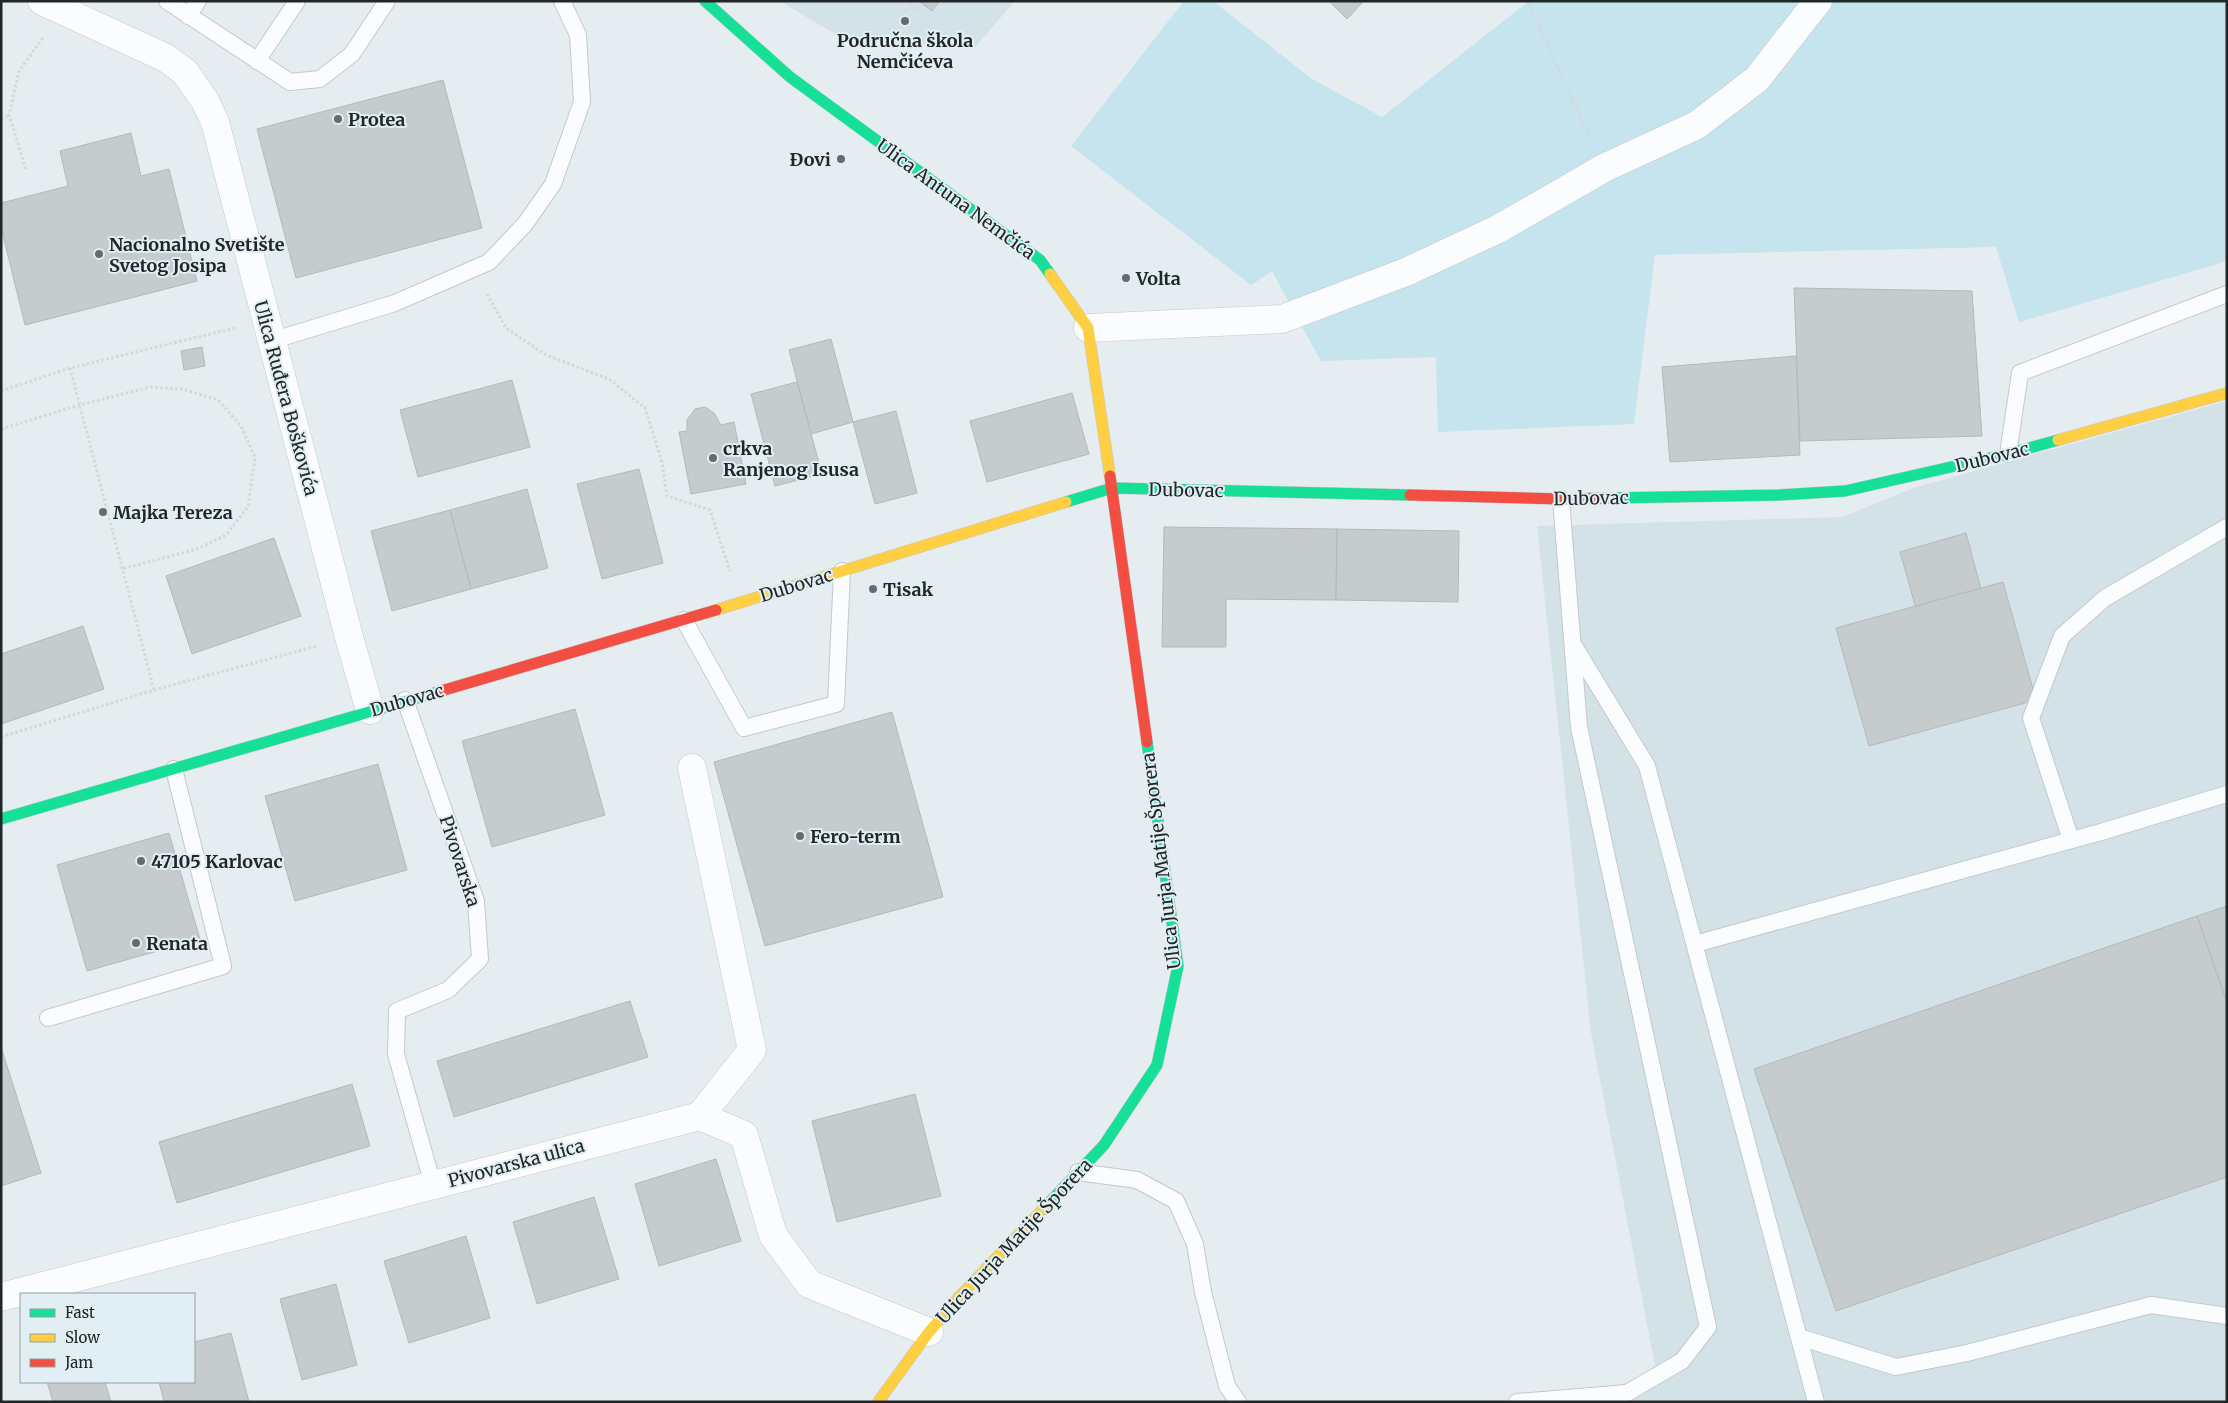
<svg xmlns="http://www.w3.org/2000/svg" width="2228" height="1403" viewBox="0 0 2228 1403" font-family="Merriweather,serif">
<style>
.built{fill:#d3e2e7}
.green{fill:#c5e4ed}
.building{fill:#c6ccce;stroke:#b4b9bb}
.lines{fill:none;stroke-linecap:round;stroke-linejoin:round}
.lane-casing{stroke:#c3c9cb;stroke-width:18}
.street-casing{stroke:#c3c9cb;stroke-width:29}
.fast-casing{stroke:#c3c9cb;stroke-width:12}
.slow-casing{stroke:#c3c9cb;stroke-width:12}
.jam-casing{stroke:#c3c9cb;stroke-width:12}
.path{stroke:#d6d8d8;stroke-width:3;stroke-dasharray:2.5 2.5;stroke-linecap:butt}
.lane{stroke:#fbfcfd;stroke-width:16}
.street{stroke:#fbfcfd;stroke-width:28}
.fast{stroke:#16e098;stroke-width:11}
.slow{stroke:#ffcf43;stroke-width:11}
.jam{stroke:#f24e42;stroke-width:11}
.poi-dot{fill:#666c6e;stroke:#e1eff4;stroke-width:2}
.labels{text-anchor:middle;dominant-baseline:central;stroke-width:4;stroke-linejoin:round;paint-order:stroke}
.poi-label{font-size:18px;font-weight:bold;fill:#212628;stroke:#e1eff4;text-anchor:start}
.street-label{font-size:18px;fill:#212628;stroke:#e1eff4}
</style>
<rect width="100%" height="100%" fill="#e5edf0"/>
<!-- built -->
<g class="built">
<polygon points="780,1 1015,1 976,46 847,41"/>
<polygon points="2227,401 2227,1402 1538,1402 1657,1376 1591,1033 1537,526 1843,517 1913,488"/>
</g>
<!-- green -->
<polygon class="green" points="1184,1 1213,1 1312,79 1382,117 1529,1 2227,1 2227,260 2211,266 2019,322 1996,247 1655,255 1634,424 1438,432 1436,357 1321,361 1272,271 1251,285 1071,146"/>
<!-- building -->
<g class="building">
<polygon points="919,1 940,1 932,11"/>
<polygon points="1329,1 1364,1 1347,19"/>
<polygon points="443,80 482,228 296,278 257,129"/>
<polygon points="131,133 141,176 169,169 197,281 25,325 1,227 1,203 68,186 60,151"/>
<polygon points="1794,288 1972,291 1982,436 1800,441"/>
<polygon points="831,339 853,422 811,434 789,350"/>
<polygon points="202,347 205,366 184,370 181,351"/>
<polygon points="1796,356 1800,455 1670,462 1662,367"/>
<polygon points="512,380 530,447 418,477 400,410"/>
<polygon points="797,382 822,474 775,486 751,394"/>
<polygon points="1072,393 1089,454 987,482 970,421"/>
<polygon points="705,407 714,413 721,425 734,422 746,484 691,494 679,432 687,431 687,420 695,409"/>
<polygon points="896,411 917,493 875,504 853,422"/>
<polygon points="639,469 663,563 602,579 577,484"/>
<polygon points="527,489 548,568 471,589 450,510"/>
<polygon points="450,510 471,589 392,611 371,531"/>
<polygon points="1164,527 1337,529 1336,600 1226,599 1226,647 1162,647"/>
<polygon points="1337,529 1459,531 1458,602 1336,600"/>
<polygon points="1966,533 1986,608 1921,626 1900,552"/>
<polygon points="274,538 301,616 192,654 166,576"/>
<polygon points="2003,582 2036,700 1869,746 1836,628"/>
<polygon points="83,626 104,689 1,724 1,654"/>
<polygon points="575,709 605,815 492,847 462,741"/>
<polygon points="892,712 943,897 765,946 714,762"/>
<polygon points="378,764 407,870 295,901 265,796"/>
<polygon points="169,833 200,939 87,971 57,865"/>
<polygon points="2227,906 2227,1003 2197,916"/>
<polygon points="2197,916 2227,1003 2227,1177 1836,1311 1754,1069"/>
<polygon points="630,1001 648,1057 454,1117 437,1061"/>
<polygon points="1,1047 41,1173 1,1186"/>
<polygon points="352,1084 370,1146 177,1203 159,1142"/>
<polygon points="915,1094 941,1196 837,1222 812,1121"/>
<polygon points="716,1159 741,1241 659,1266 635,1184"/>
<polygon points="594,1197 619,1279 537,1304 513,1222"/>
<polygon points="466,1236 490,1318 409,1343 384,1261"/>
<polygon points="336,1284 357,1365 302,1380 280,1299"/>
<polygon points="231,1333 249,1402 164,1402 159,1382 194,1382 194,1342"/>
<polygon points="47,1382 105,1382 111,1402 53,1402"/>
</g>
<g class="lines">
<defs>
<g id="lane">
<polyline points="167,1 290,82 320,79 352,54 387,1"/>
<polyline points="188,16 198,1"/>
<polyline points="257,61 297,1"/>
<polyline points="271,341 395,303 489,262 525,224 553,184 582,102 578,35 562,1"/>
<polyline points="2008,454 2020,373 2227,294"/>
<polyline points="684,620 744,728 836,704 842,571"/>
<polyline points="1574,646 1647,766 1816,1402"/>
<polyline points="405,700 476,901 480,959 448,990 397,1011 396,1054 433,1185"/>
<polyline points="2071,840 2031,718 2062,636 2105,598 2227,527"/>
<polyline points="1695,944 2101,832 2227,794"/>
<polyline points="48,1018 223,966 174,769"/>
<polyline points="1078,1172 1137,1180 1176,1201 1195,1244 1203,1292 1227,1386 1238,1402"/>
<polyline points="1799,1337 1896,1367 1967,1353 2151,1305 2227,1316"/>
<polyline points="1517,1402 1627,1393 1682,1361 1708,1327 1579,727 1561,499"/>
</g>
<g id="street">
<polyline points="42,1 166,58 185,72 205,101 215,122 349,637 370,710"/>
<polyline points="1088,328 1282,319 1406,272 1498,229 1604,168 1697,125 1757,79 1818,1"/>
<polyline points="692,768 752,1050 700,1116"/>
<polyline points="1,1297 700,1116 744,1135 773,1235 809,1284 929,1332"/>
</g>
<g id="fast">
<polyline points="705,1 790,77 1040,260 1050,274"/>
<polyline points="1610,498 1779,495 1845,491 2008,454 2058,440"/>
<polyline points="1066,502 1112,488 1410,495"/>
<polyline points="1,819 441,691"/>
<polyline points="1046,1206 1104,1145 1157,1065 1178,966 1147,742"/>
</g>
<g id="slow">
<polyline points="1050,274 1088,328 1110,476"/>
<polyline points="2058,440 2227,393"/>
<polyline points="716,610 1066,502"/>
<polyline points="878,1402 929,1332 960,1296 1046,1206"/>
</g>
<g id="jam">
<polyline points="1110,476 1147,742"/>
<polyline points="1410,495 1561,499 1610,498"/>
<polyline points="441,691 716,610"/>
</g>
</defs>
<!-- lane casing -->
<use href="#lane" class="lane-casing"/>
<!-- street casing -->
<use href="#street" class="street-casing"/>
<!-- fast casing -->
<use href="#fast" class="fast-casing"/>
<!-- slow casing -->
<use href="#slow" class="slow-casing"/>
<!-- jam casing -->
<use href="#jam" class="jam-casing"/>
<!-- path -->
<g class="path">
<polyline points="905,1 918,11"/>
<polyline points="1527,1 1590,138"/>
<polyline points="1,119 9,115"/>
<polyline points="26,169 9,115 19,71 43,38"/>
<polyline points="487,294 506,328 546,355 609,379 645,408 662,462 667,496 710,510 730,571"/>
<polyline points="70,368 154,690"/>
<polyline points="1,391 70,368 235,328"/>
<polyline points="1,429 80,405 150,387 182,389 218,400 241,426 255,457 248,507 226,535 197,549 122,569"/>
<polyline points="1,737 154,690 317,646"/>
</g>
<!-- lane -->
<use href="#lane" class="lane"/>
<!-- street -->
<use href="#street" class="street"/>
<!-- fast -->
<use href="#fast" class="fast"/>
<!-- slow -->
<use href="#slow" class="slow"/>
<!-- jam -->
<use href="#jam" class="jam"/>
</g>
<!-- markers -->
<g class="poi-dot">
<circle cx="905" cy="21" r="5"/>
<circle cx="338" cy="119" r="5"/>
<circle cx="841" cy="159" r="5"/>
<circle cx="99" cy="254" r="5"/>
<circle cx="1126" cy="278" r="5"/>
<circle cx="713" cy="458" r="5"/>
<circle cx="103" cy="512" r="5"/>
<circle cx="873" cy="589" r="5"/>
<circle cx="800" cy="836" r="5"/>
<circle cx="141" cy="861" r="5"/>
<circle cx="136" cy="943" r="5"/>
</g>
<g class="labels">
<!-- poi labels -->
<g class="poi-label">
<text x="905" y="40" text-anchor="middle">Područna škola<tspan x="905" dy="21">Nemčićeva</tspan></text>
<text x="348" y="119">Protea</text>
<text x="831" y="159" text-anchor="end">Đovi</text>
<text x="109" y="244">Nacionalno Svetište<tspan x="109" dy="21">Svetog Josipa</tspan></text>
<text x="1136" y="278">Volta</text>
<text x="723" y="448">crkva<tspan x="723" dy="21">Ranjenog Isusa</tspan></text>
<text x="113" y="512">Majka Tereza</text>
<text x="883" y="589">Tisak</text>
<text x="810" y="836">Fero-term</text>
<text x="151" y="861">47105 Karlovac</text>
<text x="146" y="943">Renata</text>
</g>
<!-- street labels -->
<g class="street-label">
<text transform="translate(956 199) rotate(36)">Ulica Antuna Nemčića</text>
<text transform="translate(286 398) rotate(75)">Ulica Ruđera Boškovića</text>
<text transform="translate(1992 457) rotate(-14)">Dubovac</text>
<text transform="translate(1186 490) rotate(1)">Dubovac</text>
<text transform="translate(1591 498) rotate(-1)">Dubovac</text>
<text transform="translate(796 585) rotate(-17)">Dubovac</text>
<text transform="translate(407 700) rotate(-16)">Dubovac</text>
<text transform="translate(460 861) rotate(72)">Pivovarska</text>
<text transform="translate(1161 861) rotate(-97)">Ulica Jurja Matije Šporera</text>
<text transform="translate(516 1163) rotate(-15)">Pivovarska ulica</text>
<text transform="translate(1014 1241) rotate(-47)">Ulica Jurja Matije Šporera</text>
</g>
</g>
<!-- border -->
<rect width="2228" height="1403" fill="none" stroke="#212628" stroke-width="5"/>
<!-- legend -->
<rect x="20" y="1293" width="175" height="90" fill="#e1eff4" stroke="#949fa2"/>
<rect x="30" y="1309" width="25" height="8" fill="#16e098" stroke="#949fa2"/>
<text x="65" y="1318" font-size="15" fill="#212628">Fast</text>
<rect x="30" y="1334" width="25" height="8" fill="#ffcf43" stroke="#949fa2"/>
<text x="65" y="1343" font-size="15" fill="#212628">Slow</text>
<rect x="30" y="1359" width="25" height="8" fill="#f24e42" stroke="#949fa2"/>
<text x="65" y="1368" font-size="15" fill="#212628">Jam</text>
</svg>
